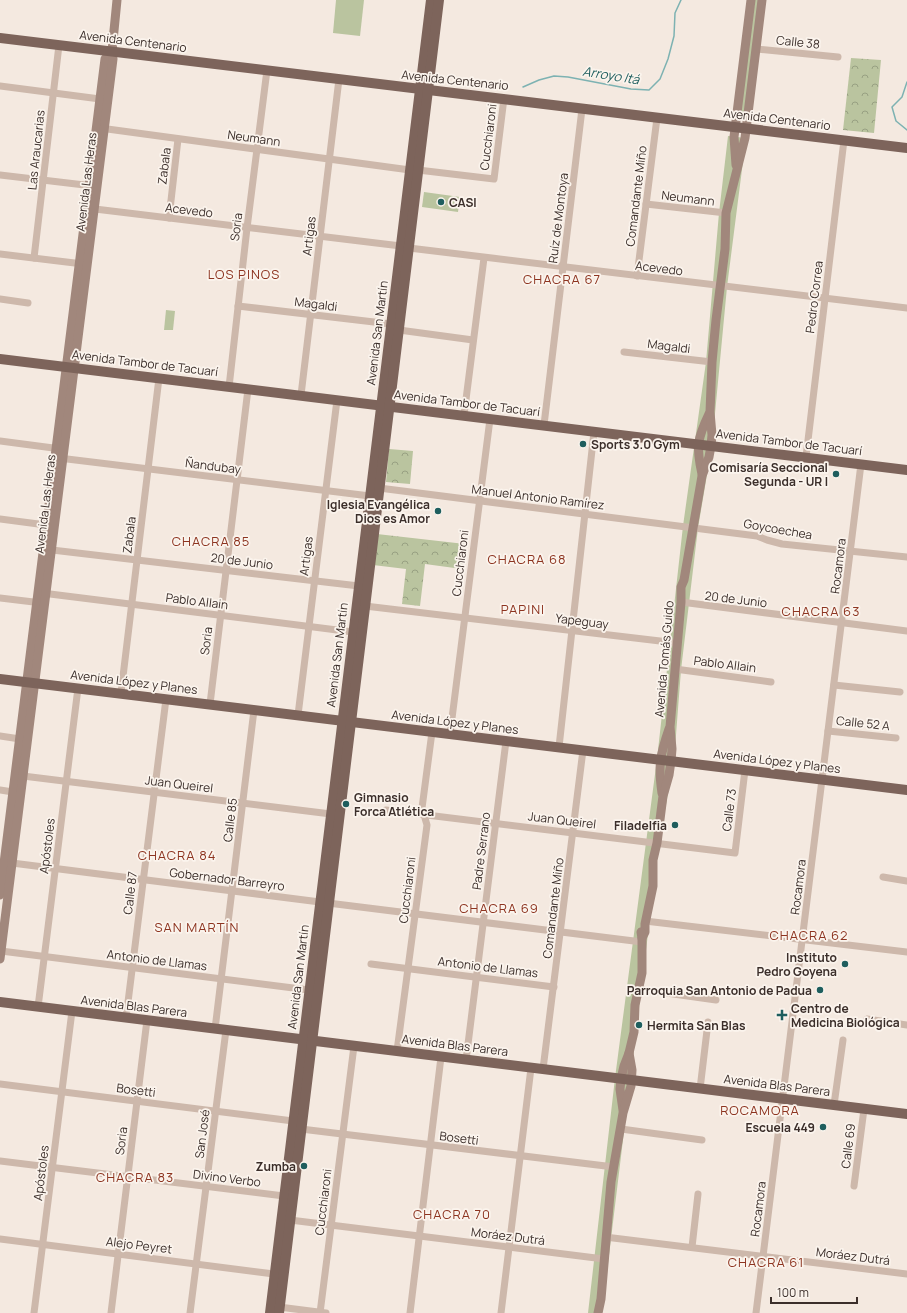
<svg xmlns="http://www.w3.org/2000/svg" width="907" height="1313" viewBox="0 0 907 1313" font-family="Manrope,sans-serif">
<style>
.grass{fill:#bac49f}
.park{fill:url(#park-crowns)}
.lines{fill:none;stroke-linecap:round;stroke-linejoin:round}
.stream{stroke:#7db2b2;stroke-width:1.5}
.street{stroke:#cdb8ab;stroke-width:7}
.secondary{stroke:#a1877c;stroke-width:9}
.primary{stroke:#7d645b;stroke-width:10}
.poi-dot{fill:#1e5e5e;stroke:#fbf4ed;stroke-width:1.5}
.labels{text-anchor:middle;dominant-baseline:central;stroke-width:3.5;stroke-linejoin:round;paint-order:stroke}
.street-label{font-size:12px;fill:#3b2e2a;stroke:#fbf4ed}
.poi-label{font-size:12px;font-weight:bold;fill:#3b2e2a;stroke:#fbf4ed;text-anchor:end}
.water-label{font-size:13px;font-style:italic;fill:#1e5e5e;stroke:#fbf4ed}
.neighbourhood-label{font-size:13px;letter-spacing:1px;fill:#8d3420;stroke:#fbf4ed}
</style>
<defs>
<pattern id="park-crowns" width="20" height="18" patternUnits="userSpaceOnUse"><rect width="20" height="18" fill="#bac49f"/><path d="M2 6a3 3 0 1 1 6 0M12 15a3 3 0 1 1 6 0" fill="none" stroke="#98a082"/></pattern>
</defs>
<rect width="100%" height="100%" fill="#f4e9e0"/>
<!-- grass -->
<g class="grass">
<polygon points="336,0 364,0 360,36 333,33"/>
<polygon points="755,0 760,0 746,114 740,114"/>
<polygon points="728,136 746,138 727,287 712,445 698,528 681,670 674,761 659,843 602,1313 588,1313 615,1078 657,759 683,526 706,362 719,213"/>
<polygon points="424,192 460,197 458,212 422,207"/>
<polygon points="166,310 175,311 173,330 164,330"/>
</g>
<!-- park -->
<g class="park">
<polygon points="851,58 881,60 874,133 843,130"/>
<polygon points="389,449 413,451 410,484 386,482"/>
<polygon points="377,534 465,544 462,569 425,564 420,606 402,604 406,569 373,565"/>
</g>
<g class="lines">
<!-- stream -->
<g class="stream">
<polyline points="907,82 902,97 892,107 896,121 907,130"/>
<polyline points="523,87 539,80 554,76 568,77 631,89 649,90 660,79 668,59 674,36 675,13 681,0"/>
</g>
<!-- street -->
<g class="street">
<polyline points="756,49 838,57"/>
<polyline points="0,86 100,99"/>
<polyline points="100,128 410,170"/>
<polyline points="418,170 494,179 504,98"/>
<polyline points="0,175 93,186"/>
<polyline points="646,204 726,213"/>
<polyline points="95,209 401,246"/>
<polyline points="169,218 178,139"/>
<polyline points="409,248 907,308"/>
<polyline points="0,254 83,264"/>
<polyline points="34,258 59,45"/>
<polyline points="637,276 657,118"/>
<polyline points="0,299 28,303"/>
<polyline points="238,306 391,324"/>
<polyline points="399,330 473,340"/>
<polyline points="624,352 712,362"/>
<polyline points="229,387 247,228 267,70"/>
<polyline points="301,395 339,79"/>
<polyline points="464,415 484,258"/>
<polyline points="544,425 582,109"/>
<polyline points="0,441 61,449"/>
<polyline points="806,457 844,140"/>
<polyline points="59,458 370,496"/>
<polyline points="379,488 757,536 767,540 782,544 907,557"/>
<polyline points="0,519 46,525"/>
<polyline points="52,550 359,586"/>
<polyline points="42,593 353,632"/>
<polyline points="0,598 42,603"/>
<polyline points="681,602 907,631"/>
<polyline points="365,606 677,643"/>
<polyline points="675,669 771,682"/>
<polyline points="834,685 900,692"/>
<polyline points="121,693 159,378"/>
<polyline points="210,704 248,389"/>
<polyline points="298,715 337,400"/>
<polyline points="828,731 896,738"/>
<polyline points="450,734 490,419"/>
<polyline points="0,736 20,739"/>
<polyline points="559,747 594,432"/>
<polyline points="23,776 331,814"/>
<polyline points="0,790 13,792"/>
<polyline points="386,810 735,853 745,770"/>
<polyline points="12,863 320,902"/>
<polyline points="883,877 907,881"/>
<polyline points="328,903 642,942"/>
<polyline points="645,921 907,952"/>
<polyline points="1,951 309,990"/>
<polyline points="371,964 554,987"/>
<polyline points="638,989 716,1000"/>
<polyline points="38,1007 78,688"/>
<polyline points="126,1018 166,699"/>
<polyline points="867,1019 907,1025"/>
<polyline points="215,1029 254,710"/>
<polyline points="397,1051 427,825 422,808 432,732"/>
<polyline points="466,1060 506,741"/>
<polyline points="543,1069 583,750"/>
<polyline points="0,1084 293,1121"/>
<polyline points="700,1089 708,1022"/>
<polyline points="834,1105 843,1040"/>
<polyline points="301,1129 614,1167"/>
<polyline points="621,1129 702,1140"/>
<polyline points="0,1161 284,1196"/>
<polyline points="854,1186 864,1109"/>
<polyline points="290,1220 604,1259"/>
<polyline points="605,1237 907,1274"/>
<polyline points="0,1239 274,1274"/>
<polyline points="692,1247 698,1194"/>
<polyline points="279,1307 326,1313"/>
<polyline points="34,1313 72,1011"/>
<polyline points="111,1313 147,1020"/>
<polyline points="190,1313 226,1030"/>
<polyline points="320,1313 354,1046"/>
<polyline points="410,1313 441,1057"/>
<polyline points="501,1313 531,1068"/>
<polyline points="756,1313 861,464"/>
</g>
<!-- secondary -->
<g class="secondary">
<polyline points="736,165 734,137 751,0"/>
<path d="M702,474C696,447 697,439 709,414"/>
<path d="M662,793C658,766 660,755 669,729"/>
<polyline points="0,895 105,59 112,51"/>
<polyline points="642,938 645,932 645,924 653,886 653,860 657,843 663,796 669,775 671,761 672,749 670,727 681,602 681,587 684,580 702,476 709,457 711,446 712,435 710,412 712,362 716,320 725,249 726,213 745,138 762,0"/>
<polyline points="0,959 113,59 112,51 117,0"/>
<polyline points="623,1110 620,1089 621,1079 624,1066 629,1053 634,1032 635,1005 642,973 642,938 641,932"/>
<polyline points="598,1313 601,1299 611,1182 623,1113 631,1086 632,1070 629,1053"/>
</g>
<!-- primary -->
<g class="primary">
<polyline points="0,38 907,148"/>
<polyline points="0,359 907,470"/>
<polyline points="0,679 907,790"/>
<polyline points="0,1002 907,1114"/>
<polyline points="270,1313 431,0"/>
<polyline points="279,1313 439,0"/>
</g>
</g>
<!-- markers -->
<g class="poi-dot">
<circle cx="441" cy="202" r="4"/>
<circle cx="583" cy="444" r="4"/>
<circle cx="836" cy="474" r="4"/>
<circle cx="438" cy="511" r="4"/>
<circle cx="346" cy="804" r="4"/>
<circle cx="675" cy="825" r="4"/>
<circle cx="845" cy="964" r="4"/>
<circle cx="820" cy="990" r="4"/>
<path d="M780 1009h4v4h4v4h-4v4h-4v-4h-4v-4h4z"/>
<circle cx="639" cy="1025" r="4"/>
<circle cx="823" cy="1127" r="4"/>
<circle cx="304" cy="1166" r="4"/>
</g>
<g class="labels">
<!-- street labels -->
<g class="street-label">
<text transform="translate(133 41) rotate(7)">Avenida Centenario</text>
<text transform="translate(798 42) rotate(6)">Calle 38</text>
<text transform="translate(455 80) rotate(6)">Avenida Centenario</text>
<text transform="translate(777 119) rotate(7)">Avenida Centenario</text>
<text transform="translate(488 137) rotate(-83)">Cucchiaroni</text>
<text transform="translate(254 138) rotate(8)">Neumann</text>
<text transform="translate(36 150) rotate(-84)">Las Araucarias</text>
<text transform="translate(164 166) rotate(-83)">Zabala</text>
<text transform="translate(86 182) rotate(-83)">Avenida Las Heras</text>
<text transform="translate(636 196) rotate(-83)">Comandante Miño</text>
<text transform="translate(688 198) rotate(7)">Neumann</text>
<text transform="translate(189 210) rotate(7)">Acevedo</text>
<text transform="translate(558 218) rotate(-83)">Ruíz de Montoya</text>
<text transform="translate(236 227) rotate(-83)">Soria</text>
<text transform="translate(309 236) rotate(-83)">Artigas</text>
<text transform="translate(659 268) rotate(7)">Acevedo</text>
<text transform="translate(814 297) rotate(-83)">Pedro Correa</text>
<text transform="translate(316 304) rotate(7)">Magaldi</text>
<text transform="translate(377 333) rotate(-83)">Avenida San Martín</text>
<text transform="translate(669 346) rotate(7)">Magaldi</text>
<text transform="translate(145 363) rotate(7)">Avenida Tambor de Tacuarí</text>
<text transform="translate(467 403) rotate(7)">Avenida Tambor de Tacuarí</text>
<text transform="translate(789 442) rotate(7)">Avenida Tambor de Tacuarí</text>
<text transform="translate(213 466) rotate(7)">Ñandubay</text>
<text transform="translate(538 497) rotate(7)">Manuel Antonio Ramírez</text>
<text transform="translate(45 504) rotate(-83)">Avenida Las Heras</text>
<text transform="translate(778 529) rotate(10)">Goycoechea</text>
<text transform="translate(129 535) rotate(-83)">Zabala</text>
<text transform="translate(306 556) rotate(-83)">Artigas</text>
<text transform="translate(242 561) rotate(7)">20 de Junio</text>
<text transform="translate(460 563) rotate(-83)">Cucchiaroni</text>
<text transform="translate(838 566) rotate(-83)">Rocamora</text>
<text transform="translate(736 599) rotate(7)">20 de Junio</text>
<text transform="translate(197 601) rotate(7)">Pablo Allain</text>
<text transform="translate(582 621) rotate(7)">Yapeguay</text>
<text transform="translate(206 641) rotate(-83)">Soria</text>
<text transform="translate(337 655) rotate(-83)">Avenida San Martín</text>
<text transform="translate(664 659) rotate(-85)">Avenida Tomás Guido</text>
<text transform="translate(725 664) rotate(7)">Pablo Allain</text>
<text transform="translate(134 682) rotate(7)">Avenida López y Planes</text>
<text transform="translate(455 722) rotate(7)">Avenida López y Planes</text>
<text transform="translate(863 723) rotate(6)">Calle 52 A</text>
<text transform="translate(777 761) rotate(7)">Avenida López y Planes</text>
<text transform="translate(179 784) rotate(7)">Juan Queirel</text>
<text transform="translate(729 810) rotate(-83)">Calle 73</text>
<text transform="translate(230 820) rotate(-83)">Calle 85</text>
<text transform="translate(562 820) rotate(7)">Juan Queirel</text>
<text transform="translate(47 846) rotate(-83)">Apóstoles</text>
<text transform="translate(481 851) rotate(-83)">Padre Serrano</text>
<text transform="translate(227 879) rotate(7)">Gobernador Barreyro</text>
<text transform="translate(798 887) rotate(-83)">Rocamora</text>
<text transform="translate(407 890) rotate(-83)">Cucchiaroni</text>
<text transform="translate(130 893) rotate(-83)">Calle 87</text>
<text transform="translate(553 908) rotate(-83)">Comandante Miño</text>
<text transform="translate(157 960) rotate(7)">Antonio de Llamas</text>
<text transform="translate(488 967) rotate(7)">Antonio de Llamas</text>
<text transform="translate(298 977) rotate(-83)">Avenida San Martín</text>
<text transform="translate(134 1006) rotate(7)">Avenida Blas Parera</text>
<text transform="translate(455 1045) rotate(7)">Avenida Blas Parera</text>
<text transform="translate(777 1085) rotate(7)">Avenida Blas Parera</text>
<text transform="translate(136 1090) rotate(7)">Bosetti</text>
<text transform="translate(202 1134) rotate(-83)">San José</text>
<text transform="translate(459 1138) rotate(7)">Bosetti</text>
<text transform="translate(121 1141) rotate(-83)">Soria</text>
<text transform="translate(848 1146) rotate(-83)">Calle 69</text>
<text transform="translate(41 1173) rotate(-83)">Apóstoles</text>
<text transform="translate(227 1178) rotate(7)">Divino Verbo</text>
<text transform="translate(323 1202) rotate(-83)">Cucchiaroni</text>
<text transform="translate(758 1209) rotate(-83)">Rocamora</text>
<text transform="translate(508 1236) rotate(7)">Moráez Dutrá</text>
<text transform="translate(139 1245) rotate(7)">Alejo Peyret</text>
<text transform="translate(853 1256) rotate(7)">Moráez Dutrá</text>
</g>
<!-- poi labels -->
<g class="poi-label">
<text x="449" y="202" text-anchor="start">CASI</text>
<text x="591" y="444" text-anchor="start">Sports 3.0 Gym</text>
<text x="828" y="467">Comisaría Seccional<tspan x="828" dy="14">Segunda - UR I</tspan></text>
<text x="430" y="504">Iglesia Evangélica<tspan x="430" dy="14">Dios es Amor</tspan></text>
<text x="354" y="797" text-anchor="start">Gimnasio<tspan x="354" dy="14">Forca Atlética</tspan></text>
<text x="667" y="825">Filadelfia</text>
<text x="837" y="957">Instituto<tspan x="837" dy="14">Pedro Goyena</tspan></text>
<text x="812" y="990">Parroquia San Antonio de Padua</text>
<text x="791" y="1008" text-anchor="start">Centro de<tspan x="791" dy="14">Medicina Biológica</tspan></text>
<text x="647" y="1025" text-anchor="start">Hermita San Blas</text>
<text x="815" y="1127">Escuela 449</text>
<text x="296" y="1166">Zumba</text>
</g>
<!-- water labels -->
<g class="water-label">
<text transform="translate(611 75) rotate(9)">Arroyo Itá</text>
</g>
<!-- neighbourhood labels -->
<g class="neighbourhood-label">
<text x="244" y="274">LOS PINOS</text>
<text x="562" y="279">CHACRA 67</text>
<text x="211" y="541">CHACRA 85</text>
<text x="527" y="559">CHACRA 68</text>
<text x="523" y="609">PAPINI</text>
<text x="821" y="611">CHACRA 63</text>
<text x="177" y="855">CHACRA 84</text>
<text x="499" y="908">CHACRA 69</text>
<text x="197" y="927">SAN MARTÍN</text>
<text x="809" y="935">CHACRA 62</text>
<text x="760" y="1110">ROCAMORA</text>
<text x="135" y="1177">CHACRA 83</text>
<text x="452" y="1214">CHACRA 70</text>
<text x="766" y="1262">CHACRA 61</text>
</g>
</g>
<!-- scale -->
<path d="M771 1297v6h86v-6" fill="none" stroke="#3b2e2a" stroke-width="2"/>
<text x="777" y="1297" font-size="12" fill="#3b2e2a" stroke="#fbf4ed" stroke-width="3" paint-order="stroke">100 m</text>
</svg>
